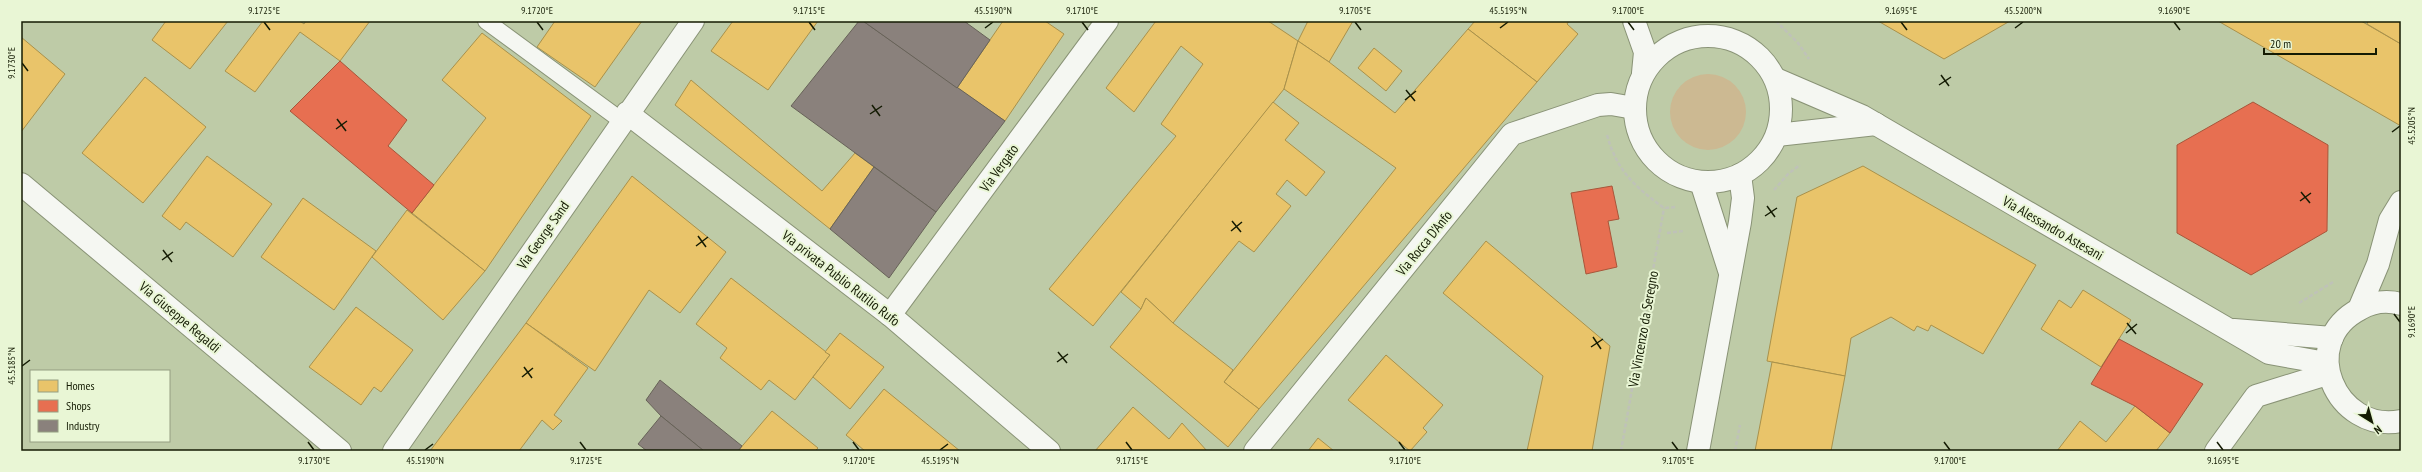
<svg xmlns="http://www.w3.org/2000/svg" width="2422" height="472" viewBox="0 0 2422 472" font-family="'PT Sans Narrow',sans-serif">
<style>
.green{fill:#ccb992}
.homes{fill:#e9c46a;stroke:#a9914b}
.shops{fill:#e76f51;stroke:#a8563a}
.industry{fill:#8a817c;stroke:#676258}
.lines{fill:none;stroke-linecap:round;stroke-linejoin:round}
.lane-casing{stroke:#899376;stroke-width:18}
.street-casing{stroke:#899376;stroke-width:24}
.secondary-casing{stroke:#899376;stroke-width:24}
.path{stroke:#bfc2b8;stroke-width:2.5;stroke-dasharray:4 2;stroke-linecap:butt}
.lane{stroke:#f5f7f2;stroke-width:16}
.street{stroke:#f5f7f2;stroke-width:22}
.secondary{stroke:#f5f7f2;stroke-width:22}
.ticks{fill:none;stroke:#141b03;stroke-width:1.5}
.labels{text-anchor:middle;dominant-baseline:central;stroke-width:4;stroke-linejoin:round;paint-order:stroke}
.street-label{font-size:14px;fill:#141b03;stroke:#e9f6d5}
.neatline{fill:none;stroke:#141b03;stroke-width:1.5}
.ticks-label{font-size:10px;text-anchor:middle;fill:#141b03}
</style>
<rect width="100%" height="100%" fill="#becba7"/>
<!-- green -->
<circle class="green" cx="1708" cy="112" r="38"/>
<!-- homes -->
<g class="homes">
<polygon points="166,21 228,21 190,69 152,40"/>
<polygon points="263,21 300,21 304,24 306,21 370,21 340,61 300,32 255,92 225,71"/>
<polygon points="555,21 642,21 595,87 537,47"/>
<polygon points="733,21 818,21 768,90 711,51"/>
<polygon points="1003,21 1045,21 1064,34 1005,121 957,88"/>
<polygon points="1156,21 1268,21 1298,41 1284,89 1093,326 1049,289 1176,136 1161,124 1203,64 1181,46 1134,112 1106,88"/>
<polygon points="1308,21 1353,21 1329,62 1298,41"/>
<polygon points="1475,21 1569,21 1567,24 1578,34 1537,82 1468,29"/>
<polygon points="1878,21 2010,21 1944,59"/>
<polygon points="2218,21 2361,21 2401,44 2401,126"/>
<polygon points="2368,21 2401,21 2401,44 2367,24"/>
<polygon points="1468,29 1537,82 1259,409 1224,382 1396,168 1284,89 1298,41 1329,62 1395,113"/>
<polygon points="482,33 591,116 485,271 412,213 486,118 442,80"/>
<polygon points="21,37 65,74 21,132"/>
<polygon points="1374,48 1402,71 1386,91 1358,68"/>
<polygon points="145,77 206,127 143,203 82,153"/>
<polygon points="691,80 822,191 855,153 874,167 830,229 675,105"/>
<polygon points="1273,102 1299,123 1285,140 1325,172 1306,196 1287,180 1276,194 1291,206 1254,252 1239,241 1173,323 1146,298 1141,309 1121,292"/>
<polygon points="207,156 272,204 233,257 186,222 180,230 162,216"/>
<polygon points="1863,166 2036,265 1983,354 1931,325 1928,331 1917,326 1914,331 1891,317 1851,338 1845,376 1767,361 1797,197"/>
<polygon points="632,176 726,252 680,313 649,290 595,371 526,323"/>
<polygon points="303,198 376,251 334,310 261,257"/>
<polygon points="407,210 485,271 443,320 372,257"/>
<polygon points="1486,241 1610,346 1592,451 1527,451 1543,376 1443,293"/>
<polygon points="731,278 830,355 795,400 769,380 761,390 720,358 727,348 696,324"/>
<polygon points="2083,290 2131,320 2101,367 2041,329 2059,300 2071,308"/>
<polygon points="1146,298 1173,323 1233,370 1224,382 1259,409 1228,447 1110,347 1141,309"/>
<polygon points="356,307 413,350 381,392 374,387 361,405 309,367"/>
<polygon points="526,323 588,368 554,415 562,421 553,430 542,420 519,451 430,451"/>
<polygon points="840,333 884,367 850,409 813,377 830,355 825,352"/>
<polygon points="1386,355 1443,405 1423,428 1427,432 1410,451 1348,400"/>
<polygon points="1772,362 1845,376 1831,451 1755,451"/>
<polygon points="884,389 960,451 865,451 846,435"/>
<polygon points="2135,406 2170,433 2156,451 2057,451 2080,421 2106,442"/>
<polygon points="1133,407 1169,439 1182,423 1207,451 1095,451"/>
<polygon points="772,411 818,448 815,451 738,451"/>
<polygon points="1318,438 1334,451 1308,451"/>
</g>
<!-- shops -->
<g class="shops">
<polygon points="340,61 407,120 388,146 434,185 412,213 290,111"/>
<polygon points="2253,102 2328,145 2327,231 2251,275 2177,233 2177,145"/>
<polygon points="1612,186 1619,219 1608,221 1617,267 1586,274 1571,193"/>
<polygon points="2119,339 2203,384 2170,433 2135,406 2091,384"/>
</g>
<!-- industry -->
<g class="industry">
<polygon points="859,21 863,21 1005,121 936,212 791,106"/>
<polygon points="863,21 964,21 990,40 957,88"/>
<polygon points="874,167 936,212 889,278 830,229"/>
<polygon points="660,380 742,446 738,451 704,451 661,416 646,400"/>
<polygon points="661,416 704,451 647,451 638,444"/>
</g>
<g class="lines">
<defs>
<polyline id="lane" points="486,21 622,121"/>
<g id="street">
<polyline points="627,113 890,315 1049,451"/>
<polyline points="21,184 340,451"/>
<polyline points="2359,309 2378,264 2390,220 2401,202"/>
<polyline points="890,315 1107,21"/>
<polyline points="394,451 693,21"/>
<polyline points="1255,451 1512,134 1598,105 1611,104 1634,108"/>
<polyline points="2216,451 2256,396 2327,374"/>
</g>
<g id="secondary">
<polyline points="1634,21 1645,52 1643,73"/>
<circle cx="1708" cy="109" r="73"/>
<polyline points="1776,79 1862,116 2269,353 2326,363"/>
<polyline points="1777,135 1876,124"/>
<polyline points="1701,182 1730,273"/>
<path d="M2401,304C2387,300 2372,302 2360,309C2296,342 2336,434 2401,421"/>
<polyline points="2234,330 2332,338"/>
<polyline points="1698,451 1740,222 1743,198 1740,175"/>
</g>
</defs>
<!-- lane casing -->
<use href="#lane" class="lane-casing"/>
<!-- street casing -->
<use href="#street" class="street-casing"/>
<!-- secondary casing -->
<use href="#secondary" class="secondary-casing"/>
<!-- path -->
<g class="path">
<polyline points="1776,21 1798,43 1809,59"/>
<path d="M1607,135C1617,171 1635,187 1664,208L1676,207"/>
<polyline points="1774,190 1788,174 1800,165"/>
<polyline points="1667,233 1684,231"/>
<polyline points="2299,303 2333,282"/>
<polyline points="1621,451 1664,208"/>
<polyline points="1735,451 1740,425"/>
</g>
<!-- lane -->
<use href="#lane" class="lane"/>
<!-- street -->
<use href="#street" class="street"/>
<!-- secondary -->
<use href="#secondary" class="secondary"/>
</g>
<!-- ticks -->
<path class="ticks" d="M264,22L270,30M537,22L543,30M809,22L815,30M1082,22L1088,30M1355,22L1361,30M1628,22L1634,30M1901,22L1907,30M2174,22L2180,30M985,28L993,22M1500,28L1508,22M2015,28L2023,22M22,63L28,71M1941,75L1949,86M1939,85L1951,77M1406,90L1415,101M1405,100L1416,91M872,105L880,116M870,114L882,106M337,119L346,131M336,129L347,121M2392,132L2400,126M2301,192L2310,203M2300,201L2311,193M1767,206L1775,217M1765,216L1777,208M1232,221L1241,232M1231,231L1242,222M698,236L706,247M696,246L708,237M163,250L172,262M162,260L173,252M2394,314L2400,322M2127,323L2136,334M2126,333L2137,324M1593,337L1601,349M1591,347L1603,339M1058,352L1067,363M1057,362L1068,354M22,366L30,360M524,367L532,378M522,377L533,368M308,442L314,450M580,442L586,450M853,442L859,450M1126,442L1132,450M1399,442L1405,450M1672,442L1678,450M1944,442L1950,450M2217,442L2223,450M425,450L433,444M940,450L948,444"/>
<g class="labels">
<!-- street labels -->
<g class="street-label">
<text transform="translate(999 168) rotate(-54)">Via Vergato</text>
<text transform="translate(2053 228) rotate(30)">Via Alessandro Astesani</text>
<text transform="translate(543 235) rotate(-55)">Via George Sand</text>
<text transform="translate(1424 243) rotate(-51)">Via Rocca D'Anfo</text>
<text transform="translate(841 278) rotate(38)">Via privata Publio Rutilio Rufo</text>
<text transform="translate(180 317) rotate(40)">Via Giuseppe Regaldi</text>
<text transform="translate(1643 329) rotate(-80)">Via Vincenzo da Seregno</text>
</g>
</g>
<!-- border -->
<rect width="2422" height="472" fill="none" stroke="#e9f6d5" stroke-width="44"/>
<!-- legend -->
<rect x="30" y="370" width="140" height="72" fill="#e9f6d5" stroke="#949e81"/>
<rect x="38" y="380" width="20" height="12" fill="#e9c46a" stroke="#949e81"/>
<text x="66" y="390" font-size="12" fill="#141b03">Homes</text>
<rect x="38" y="400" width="20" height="12" fill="#e76f51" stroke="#949e81"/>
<text x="66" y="410" font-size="12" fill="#141b03">Shops</text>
<rect x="38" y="420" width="20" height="12" fill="#8a817c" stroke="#949e81"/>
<text x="66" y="430" font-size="12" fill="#141b03">Industry</text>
<!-- north arrow -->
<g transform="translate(2372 422) rotate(143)" stroke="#e9f6d5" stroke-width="3" paint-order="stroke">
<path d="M0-3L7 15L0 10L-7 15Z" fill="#141b03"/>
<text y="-6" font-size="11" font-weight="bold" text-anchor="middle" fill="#141b03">N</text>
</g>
<!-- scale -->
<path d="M2264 48v6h112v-6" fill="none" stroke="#141b03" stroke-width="2"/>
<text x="2270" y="48" font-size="12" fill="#141b03" stroke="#e9f6d5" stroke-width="3" paint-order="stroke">20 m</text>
<rect x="22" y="22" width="2378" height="428" class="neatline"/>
<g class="ticks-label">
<text x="264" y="14">9.1725°E</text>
<text x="537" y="14">9.1720°E</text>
<text x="809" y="14">9.1715°E</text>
<text x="993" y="14">45.5190°N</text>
<text x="1082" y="14">9.1710°E</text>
<text x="1355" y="14">9.1705°E</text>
<text x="1508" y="14">45.5195°N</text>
<text x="1628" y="14">9.1700°E</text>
<text x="1901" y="14">9.1695°E</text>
<text x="2023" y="14">45.5200°N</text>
<text x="2174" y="14">9.1690°E</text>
<text transform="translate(11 63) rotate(-90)" y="4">9.1730°E</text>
<text transform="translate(2411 126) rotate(-90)" y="4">45.5205°N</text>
<text transform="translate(2411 322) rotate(-90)" y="4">9.1690°E</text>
<text transform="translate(11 366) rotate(-90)" y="4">45.5185°N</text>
<text x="314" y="464">9.1730°E</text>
<text x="425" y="464">45.5190°N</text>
<text x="586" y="464">9.1725°E</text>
<text x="859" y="464">9.1720°E</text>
<text x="940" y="464">45.5195°N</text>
<text x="1132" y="464">9.1715°E</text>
<text x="1405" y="464">9.1710°E</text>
<text x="1678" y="464">9.1705°E</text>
<text x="1950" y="464">9.1700°E</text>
<text x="2223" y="464">9.1695°E</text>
</g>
</svg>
